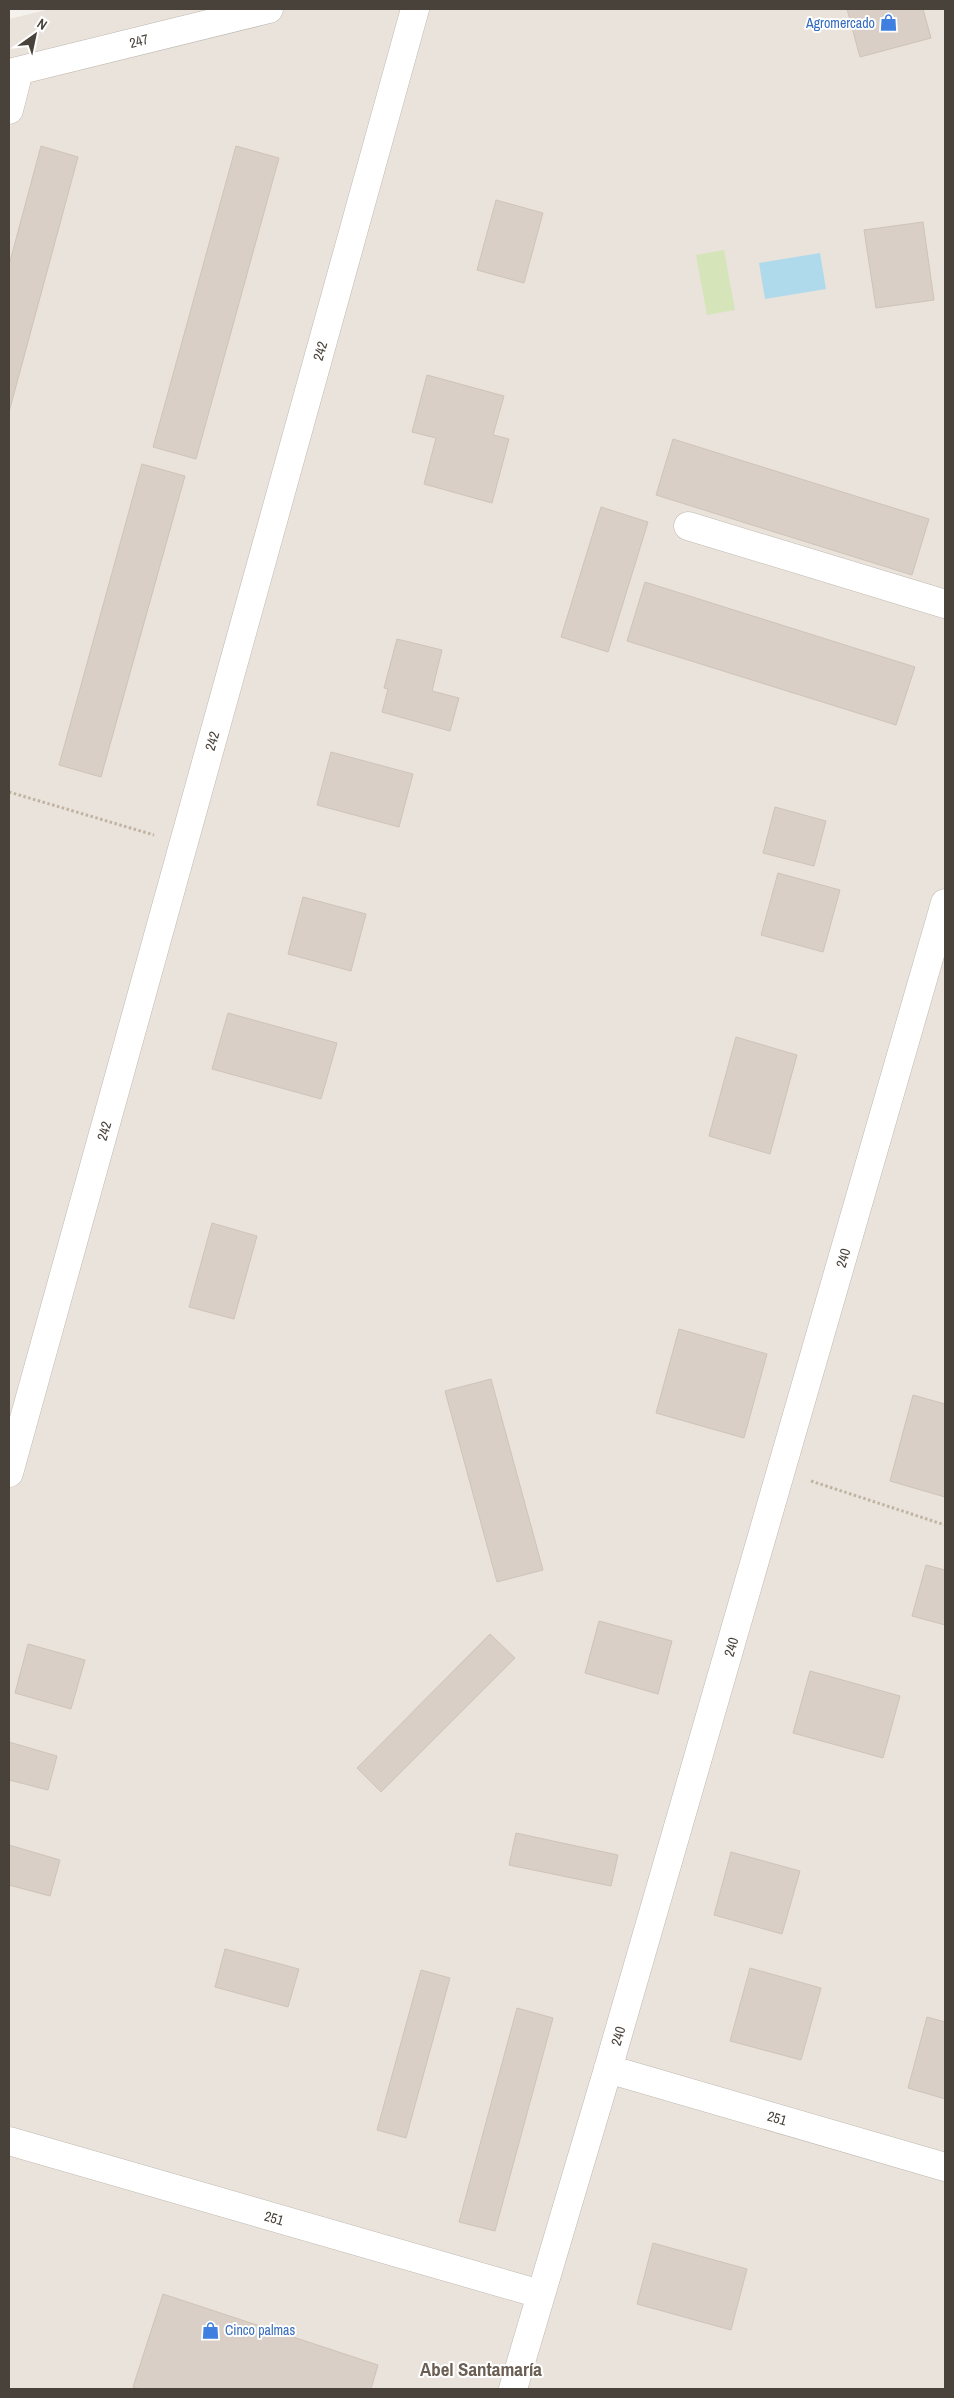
<svg xmlns="http://www.w3.org/2000/svg" width="954" height="2398" viewBox="0 0 954 2398" font-family="'Archivo Narrow',sans-serif">
<style>
.residential{fill:#e9e3db}
.green{fill:#d6e5b9}
.water{fill:#afdaec}
.building{fill:#d9cfc6;stroke:#d0c3b7}
.lines{fill:none;stroke-linecap:round;stroke-linejoin:round}
.minor-casing{stroke:#c0b8b0;stroke-width:29}
.path{stroke:#c1b3a2;stroke-width:3;stroke-dasharray:2.5 2.5;stroke-linecap:butt}
.minor{stroke:#fff;stroke-width:28}
.labels{text-anchor:middle;dominant-baseline:central;stroke-width:4;stroke-linejoin:round;paint-order:stroke}
.shop-label{font-size:14px;fill:#366cbe;stroke:#fff;text-anchor:end}
.street-label{font-size:14px;fill:#49423a;stroke:#fff}
.district-label{font-size:19px;font-weight:bold;fill:#6b5f53;stroke:#fff}
</style>
<rect width="100%" height="100%" fill="#f5f2ed"/>
<!-- residential -->
<polygon class="residential" points="50,9 945,9 945,2389 9,2389 9,19"/>
<!-- green -->
<polygon class="green" points="724,250 735,310 707,315 696,255"/>
<!-- water -->
<polygon class="water" points="820,253 826,289 765,299 759,263"/>
<!-- building -->
<g class="building">
<polygon points="847,9 923,9 931,38 860,57"/>
<polygon points="41,146 78,157 9,412 9,265"/>
<polygon points="236,146 279,158 196,459 153,447"/>
<polygon points="496,200 543,213 524,283 477,270"/>
<polygon points="923,222 934,300 876,308 864,230"/>
<polygon points="427,375 504,396 493,435 509,439 492,503 424,484 436,438 412,432"/>
<polygon points="673,439 929,519 912,575 656,495"/>
<polygon points="142,464 185,476 101,777 59,765"/>
<polygon points="601,507 648,522 608,652 561,637"/>
<polygon points="645,582 915,667 896,725 627,641"/>
<polygon points="397,639 442,650 432,691 459,698 450,731 382,712 388,689 384,688"/>
<polygon points="331,752 413,774 399,827 317,805"/>
<polygon points="775,807 826,821 814,866 763,853"/>
<polygon points="778,873 840,890 823,952 761,935"/>
<polygon points="303,897 366,914 351,971 288,954"/>
<polygon points="228,1013 337,1043 321,1099 212,1069"/>
<polygon points="736,1037 797,1055 770,1154 709,1136"/>
<polygon points="212,1223 257,1236 234,1319 189,1307"/>
<polygon points="679,1329 767,1354 744,1438 656,1413"/>
<polygon points="491,1379 543,1570 497,1582 445,1391"/>
<polygon points="913,1395 945,1404 945,1497 890,1481"/>
<polygon points="926,1565 945,1570 945,1625 912,1616"/>
<polygon points="599,1621 672,1641 658,1694 585,1673"/>
<polygon points="490,1634 515,1658 381,1792 357,1768"/>
<polygon points="28,1644 85,1660 71,1709 15,1693"/>
<polygon points="810,1671 900,1696 883,1758 793,1733"/>
<polygon points="9,1742 57,1756 48,1790 9,1780"/>
<polygon points="516,1833 618,1855 611,1886 509,1865"/>
<polygon points="9,1845 60,1860 50,1896 9,1885"/>
<polygon points="731,1852 800,1871 782,1934 714,1915"/>
<polygon points="225,1949 299,1969 288,2007 215,1987"/>
<polygon points="750,1968 821,1988 801,2060 730,2041"/>
<polygon points="421,1970 450,1978 406,2138 377,2130"/>
<polygon points="517,2008 553,2018 495,2231 459,2222"/>
<polygon points="927,2017 945,2022 945,2099 908,2088"/>
<polygon points="653,2243 747,2269 731,2330 637,2304"/>
<polygon points="163,2294 378,2365 371,2389 140,2389 133,2387"/>
</g>
<g class="lines">
<defs>
<g id="minor">
<polyline points="9,73 269,9"/>
<polyline points="9,110 19,71"/>
<polyline points="688,526 945,604"/>
<polyline points="9,1473 415,9"/>
<polyline points="608,2069 945,2167"/>
<polyline points="9,2141 540,2294"/>
<polyline points="513,2389 608,2069 945,903"/>
</g>
</defs>
<!-- minor casing -->
<use href="#minor" class="minor-casing"/>
<!-- path -->
<g class="path">
<polyline points="9,792 154,835"/>
<polyline points="811,1481 945,1525"/>
</g>
<!-- minor -->
<use href="#minor" class="minor"/>
</g>
<!-- icons -->
<defs>
<symbol id="shop-bare" viewBox="-9 -9 18 18"><path d="M-5-2.5h2.3a2.7 3.5 0 0 1 5.4 0H5L5.5 6h-11ZM-1.5-2.5h3a1.5 2.3 0 0 0-3 0Z" fill="#3f7fe0" stroke="#fff" stroke-width="2.5" paint-order="stroke"/></symbol>
</defs>
<g fill-rule="evenodd">
<use href="#shop-bare" x="876" y="10" width="25" height="25"/>
<use href="#shop-bare" x="198" y="2318" width="25" height="25"/>
</g>
<g class="labels">
<!-- shop labels -->
<g class="shop-label">
<text x="875" y="23">Agromercado</text>
<text x="225" y="2330" text-anchor="start">Cinco palmas</text>
</g>
<!-- street labels -->
<g class="street-label">
<text transform="translate(139 41) rotate(-14)">247</text>
<text transform="translate(320 351) rotate(-74)">242</text>
<text transform="translate(212 741) rotate(-74)">242</text>
<text transform="translate(104 1131) rotate(-74)">242</text>
<text transform="translate(843 1258) rotate(-74)">240</text>
<text transform="translate(731 1647) rotate(-74)">240</text>
<text transform="translate(618 2036) rotate(-74)">240</text>
<text transform="translate(777 2118) rotate(16)">251</text>
<text transform="translate(274 2218) rotate(16)">251</text>
</g>
<!-- district labels -->
<g class="district-label">
<text x="481" y="2369">Abel Santamaría</text>
</g>
</g>
<!-- border -->
<rect width="954" height="2398" fill="none" stroke="#49423a" stroke-width="20"/>
<!-- north arrow -->
<g transform="translate(35 35) rotate(33)" stroke="#ffffff" stroke-width="4" paint-order="stroke">
<path d="M0-4L9 19L0 12L-9 19Z" fill="#49423a"/>
<text y="-8" font-size="14" font-weight="bold" text-anchor="middle" fill="#49423a">N</text>
</g>
</svg>
